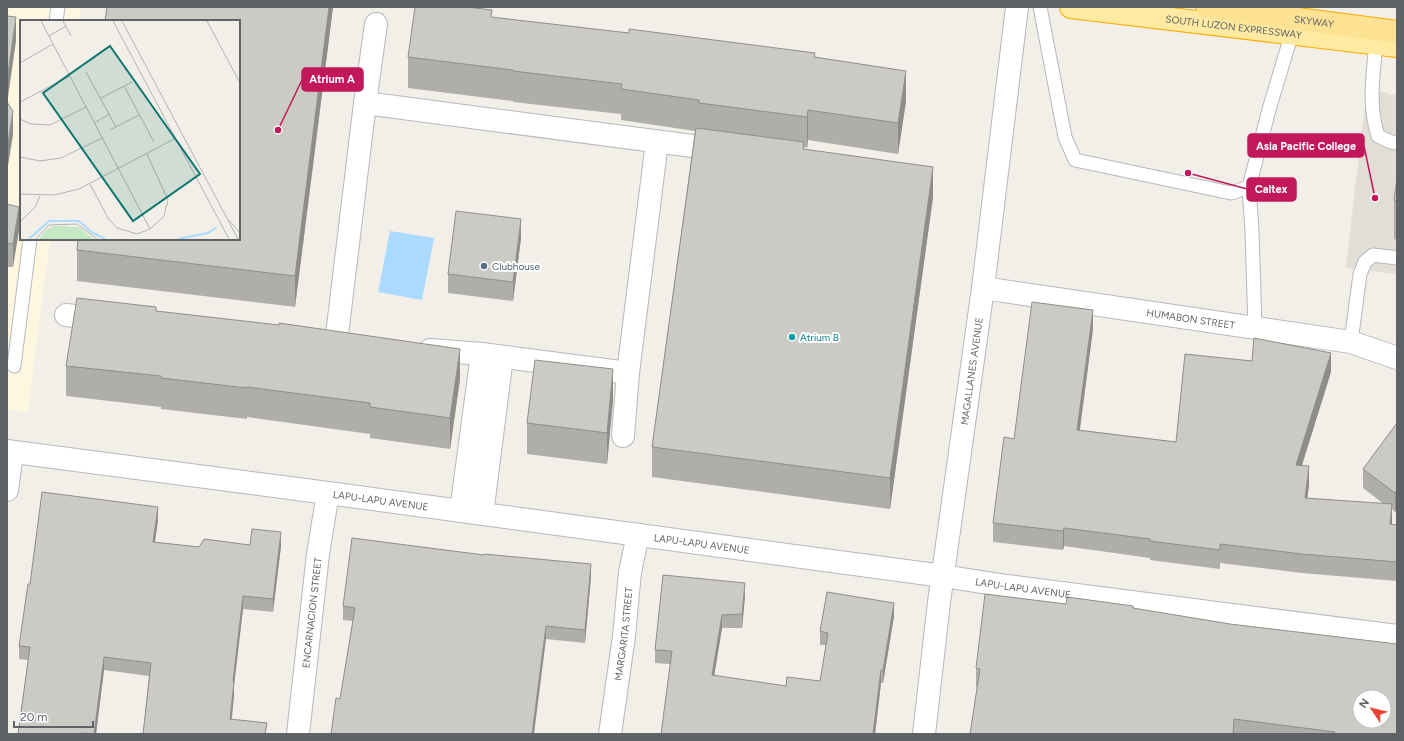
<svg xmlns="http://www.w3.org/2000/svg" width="1404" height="741" viewBox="0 0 1404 741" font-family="Figtree,sans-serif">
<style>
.commercial{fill:#fef7e0}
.education{fill:#e1ded6}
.water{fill:#aadaff}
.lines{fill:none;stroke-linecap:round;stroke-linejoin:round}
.service-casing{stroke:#b5b8bc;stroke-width:15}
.minor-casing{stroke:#b5b8bc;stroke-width:24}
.tertiary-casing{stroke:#b5b8bc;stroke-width:24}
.trunk-casing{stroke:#f9ab00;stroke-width:24}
.motorway-casing{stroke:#f9ab00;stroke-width:24}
.service{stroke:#fff;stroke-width:13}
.minor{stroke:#fff;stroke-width:22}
.tertiary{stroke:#fff;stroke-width:22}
.trunk{stroke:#feeaa1;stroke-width:22}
.motorway{stroke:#fde293;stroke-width:22}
.wall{fill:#afaea9}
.shaded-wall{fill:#8f8d8a}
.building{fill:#cccac5;stroke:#8f8d8a;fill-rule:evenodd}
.service-dot{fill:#5c6f8a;stroke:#fff;stroke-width:1.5}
.culture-dot{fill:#0f9aa8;stroke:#fff;stroke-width:1.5}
.labels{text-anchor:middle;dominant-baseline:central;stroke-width:4;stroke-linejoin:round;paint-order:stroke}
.street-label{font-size:10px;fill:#5f6368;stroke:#fff}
.service-label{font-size:10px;fill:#4e5e75;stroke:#fff;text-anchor:start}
.culture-label{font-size:10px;fill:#0d838f;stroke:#fff;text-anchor:start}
.inset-river{fill:none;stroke:#aadaff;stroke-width:2}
.inset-road{fill:none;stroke:#b3b3b1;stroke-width:1}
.view{fill:#0f766e;fill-opacity:0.15;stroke:#0f766e;stroke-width:2}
.inset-edge{fill:none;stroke:#5f6368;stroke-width:2}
.leader{fill:none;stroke:#c2185b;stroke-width:1.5}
.callout-dot{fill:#c2185b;stroke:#fff;stroke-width:1.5}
.callout{fill:#c2185b;stroke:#c2185b;stroke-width:1.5}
.callout-label{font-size:11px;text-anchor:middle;font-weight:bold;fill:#fff}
</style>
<rect width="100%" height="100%" fill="#f1efe8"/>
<!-- commercial -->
<polygon class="commercial" points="7,7 80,7 79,21 21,21 21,239 50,239 28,412 7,410"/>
<!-- education -->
<polygon class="education" points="1368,88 1397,96 1397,274 1346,268 1362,128"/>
<!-- water -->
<polygon class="water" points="390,231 434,238 422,300 378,292"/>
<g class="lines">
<defs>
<g id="service">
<polyline points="1040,7 1065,137 1075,160 1231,193 1249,187 1270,106 1292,33"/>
<polyline points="56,21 58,7"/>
<path d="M1376,44C1373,75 1368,105 1378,136L1391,142L1397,143"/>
<polyline points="1249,187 1252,231 1255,328"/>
<polyline points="1351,342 1360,274 1365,262 1373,255 1397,258"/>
<polyline points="14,366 30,239"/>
</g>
<g id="minor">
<polyline points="365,103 723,150"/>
<path id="s1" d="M983,288L1351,342L1397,358"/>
<polyline points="66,315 103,319"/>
<polyline points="336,343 365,103 376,24"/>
<polyline points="430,350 482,354 628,373"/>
<polyline points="623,436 628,373 657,142"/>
<polyline points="7,490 12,452"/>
<polyline points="461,511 482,354"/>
<polyline points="482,514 502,357"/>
<path id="s2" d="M943,576L1007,586L1397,636"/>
<path id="s3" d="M298,734L318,554L328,493"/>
<path id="s4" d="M610,734L624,636L630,572L638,535"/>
</g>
<g id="tertiary">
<path id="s5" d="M7,451L328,493L943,576"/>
<path id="s6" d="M924,734L939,602L983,288L1017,7"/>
</g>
<g id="trunk">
<path id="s7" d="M1071,7L1397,46"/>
</g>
<g id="motorway">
<path id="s8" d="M1207,7L1397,32"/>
</g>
</defs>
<!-- service casing -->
<use href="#service" class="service-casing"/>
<!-- minor casing -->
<use href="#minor" class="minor-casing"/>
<!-- tertiary casing -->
<use href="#tertiary" class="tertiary-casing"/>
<!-- trunk casing -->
<use href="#trunk" class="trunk-casing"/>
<!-- motorway casing -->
<use href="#motorway" class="motorway-casing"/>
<!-- service -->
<use href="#service" class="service"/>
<!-- minor -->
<use href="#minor" class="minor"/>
<!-- tertiary -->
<use href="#tertiary" class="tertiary"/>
<!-- trunk -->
<use href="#trunk" class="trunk"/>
<!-- motorway -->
<use href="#motorway" class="motorway"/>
</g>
<!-- wall -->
<g class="wall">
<polygon points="333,7 295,307 77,281 77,250"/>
<polygon points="492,18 815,57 906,101 898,154 808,140 807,148 804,147 804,150 933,197 890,509 652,477 652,447 695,131 621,120 621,114 513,102 513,101 408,88 408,57"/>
<polygon points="1397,179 1397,240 1394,239 1394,200"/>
<polygon points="7,204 19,230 13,267 7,267"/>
<polygon points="521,238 513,301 448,293 448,274"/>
<polygon points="156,311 460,379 450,449 370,438 370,434 247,417 247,419 161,409 161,407 66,396 66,366"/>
<polygon points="1093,329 1080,430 1176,442 1331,372 1302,465 1309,485 1307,498 1384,504 1363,488 1363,469 1397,423 1397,509 1395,512 1392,509 1392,524 1397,525 1397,581 1302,573 1220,563 1220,569 1150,560 1150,558 1064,546 1063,550 993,542 993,523 1014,439"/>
<polygon points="613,400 607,464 527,454 527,423"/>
<polygon points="158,520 155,542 199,547 250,545 281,546 273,612 243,609 234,682 234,695 232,719 267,734 143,734 149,676 104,670 96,734 18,734 28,660 19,659 19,646"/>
<polygon points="484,555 591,577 585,643 546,639 340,699 353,621 343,620 343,606"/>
<polygon points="745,596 742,628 722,628 714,676 786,686 820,681 826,645 820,645 820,631 894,616 883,683 881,683 875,734 670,664 655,663 655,650"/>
<polygon points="1066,604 1133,608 1397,734 970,734 977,687 976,687 976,668"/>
</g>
<!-- shaded-wall -->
<g class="shaded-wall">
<polygon points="329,7 333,7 295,307 295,276"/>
<polygon points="16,17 16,41 7,104 7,81"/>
<polygon points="906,71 906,101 898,154 898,123"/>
<polygon points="808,110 808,140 807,148 807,117"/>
<polygon points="13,111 13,135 7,172 7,149"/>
<polygon points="933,167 933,197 890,509 890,478"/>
<polygon points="19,207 19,230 13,267 13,244"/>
<polygon points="521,219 521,238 513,301 513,282"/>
<polygon points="1093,310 1093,329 1077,449 1077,430"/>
<polygon points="460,349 460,379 450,449 450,418"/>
<polygon points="1331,353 1331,372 1296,484 1296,465"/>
<polygon points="613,369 613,400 607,464 607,433"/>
<polygon points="1309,466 1309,485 1305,516 1305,498"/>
<polygon points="1397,490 1397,509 1395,512 1395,493"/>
<polygon points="1392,504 1392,523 1390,543 1390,524"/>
<polygon points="158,507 158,520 153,555 153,542"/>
<polygon points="1064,528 1064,546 1063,550 1063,531"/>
<polygon points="281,532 281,546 273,612 273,599"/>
<polygon points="591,564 591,577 585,643 585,630"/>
<polygon points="745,583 745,596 742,628 742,614"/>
<polygon points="243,596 243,609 233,695 233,681"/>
<polygon points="894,603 894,616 883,683 883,670"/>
<polygon points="722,615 722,628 712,689 712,675"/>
<polygon points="546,626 546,639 534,734 532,734"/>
<polygon points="104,657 104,670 96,734 94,734"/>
<polygon points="881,670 881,683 875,734 873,734"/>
<polygon points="234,682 234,695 230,732 230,719"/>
<polygon points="1234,719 1234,734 1233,734"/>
</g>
<!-- building -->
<g class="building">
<polygon points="107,7 329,7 295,276 77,250 78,239 239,239 239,21 105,21"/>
<polygon points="415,7 467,7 492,10 491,17 629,33 629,29 815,53 814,57 906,71 898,123 808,110 807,117 699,103 699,100 621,89 622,84 513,71 513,70 408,57"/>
<polygon points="7,16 16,17 7,81"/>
<polygon points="7,102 13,111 7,149"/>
<polygon points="696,128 804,142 803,149 933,167 890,478 652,447"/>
<polygon points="1397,179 1397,201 1394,200"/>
<polygon points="7,204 19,207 13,244 7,243"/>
<polygon points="456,211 521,219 513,282 448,274"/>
<polygon points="77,298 156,307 156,311 279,325 279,323 460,349 450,418 370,407 370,403 247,387 247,388 161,378 161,376 66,366"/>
<polygon points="1032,302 1093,310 1077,430 1176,442 1185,354 1252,361 1254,338 1331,353 1296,465 1309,466 1305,498 1392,504 1390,524 1397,525 1397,562 1302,554 1220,544 1220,550 1150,541 1150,539 1064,528 1063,531 993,523 1004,437 1014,439"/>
<polygon points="535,360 613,369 607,433 527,423"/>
<polygon points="1397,423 1397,490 1395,493 1363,469"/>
<polygon points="42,492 158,507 153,542 199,547 204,539 250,545 252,529 281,532 273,599 243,596 233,681 234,682 230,719 267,723 265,734 143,734 151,663 104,657 94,734 81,733 81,734 18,734 30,647 19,646 28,584 30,584"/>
<polygon points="352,538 484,555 484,554 591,564 585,630 546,626 532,734 331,734 336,698 340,699 355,608 343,606"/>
<polygon points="663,575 745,583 742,614 722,615 712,675 786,686 787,677 820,681 828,633 820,631 827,592 894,603 883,670 881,670 873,734 661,734 672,651 655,650"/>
<path d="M985,594L1066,604L1067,597L1133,606V608L1230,624L1397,644V734H1331L1335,732L1234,719L1233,734H970L980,669L976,668ZM1360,697H1384V721H1360Z"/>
</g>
<!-- markers -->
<circle class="service-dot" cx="484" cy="266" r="4"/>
<circle class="culture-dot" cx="792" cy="337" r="4"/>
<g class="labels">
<!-- street labels -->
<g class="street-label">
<text stroke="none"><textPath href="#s8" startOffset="108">SKYWAY</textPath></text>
<text stroke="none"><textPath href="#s7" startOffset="164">SOUTH LUZON EXPRESSWAY</textPath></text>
<text stroke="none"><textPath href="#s1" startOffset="210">HUMABON STREET</textPath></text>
<text stroke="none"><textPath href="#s6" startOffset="366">MAGALLANES AVENUE</textPath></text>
<text stroke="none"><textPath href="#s5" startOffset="377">LAPU-LAPU AVENUE</textPath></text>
<text stroke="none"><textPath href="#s5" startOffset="701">LAPU-LAPU AVENUE</textPath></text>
<text stroke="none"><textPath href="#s2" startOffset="81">LAPU-LAPU AVENUE</textPath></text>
<text stroke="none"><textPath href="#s3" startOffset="122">ENCARNACION STREET</textPath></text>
<text stroke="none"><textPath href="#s4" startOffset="101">MARGARITA STREET</textPath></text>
</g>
<!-- service labels -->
<g class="service-label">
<text x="492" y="266">Clubhouse</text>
</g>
<!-- culture labels -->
<g class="culture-label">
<text x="800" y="337">Atrium B</text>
</g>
</g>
<!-- overview -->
<g transform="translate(20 20)">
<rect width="220" height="220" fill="#f1efe8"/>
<path d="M34,206L59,207L73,219H19L26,210Z" fill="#c5e8c5"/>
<path class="inset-river" d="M9,219L29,201H59L71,212L85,219M158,219L188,213L197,207"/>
<path class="inset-road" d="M21,1L130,209M43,1L51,16M93,1L209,219M102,1L218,219M187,1L220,63M29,16L46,6M0,43L33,24M66,52L96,107M104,66L134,122M81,78L112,62M0,82L50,56M0,99L11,104L30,105L66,87M74,103L90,94M90,110L119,95M0,137L20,141L41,138L82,118M70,164L88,198L97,208L117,214L130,209L144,196L148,180L127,134M0,174L34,175L59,169L156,118M209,200L220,213M0,202L15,187L20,176M16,219L29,205L57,204L77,219"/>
<path class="view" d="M90,26L180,154L113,201L23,73Z"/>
<rect width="220" height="220" class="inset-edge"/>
</g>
<!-- callouts -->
<path class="leader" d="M278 130L302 80M1375 198L1364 146M1188 173L1247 189"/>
<g class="callout-dot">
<circle cx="278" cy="130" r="4"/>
<circle cx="1375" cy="198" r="4"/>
<circle cx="1188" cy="173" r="4"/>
</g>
<g class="callout">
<rect x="302" y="68" width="61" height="23" rx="4"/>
<rect x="1248" y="134" width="116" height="23" rx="4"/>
<rect x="1247" y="178" width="49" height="23" rx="4"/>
</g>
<g class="callout-label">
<text x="332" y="83">Atrium A</text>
<text x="1306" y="150">Asia Pacific College</text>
<text x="1271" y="193">Caltex</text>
</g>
<!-- border -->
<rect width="1404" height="741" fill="none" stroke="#5f6368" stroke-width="16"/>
<!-- north arrow -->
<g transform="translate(1372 709) rotate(305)"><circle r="19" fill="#ffffff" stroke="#bfc1c3"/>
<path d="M0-3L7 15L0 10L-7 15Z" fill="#ea4335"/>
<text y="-6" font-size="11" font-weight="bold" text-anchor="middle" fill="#5f6368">N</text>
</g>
<!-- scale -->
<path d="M14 721v6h79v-6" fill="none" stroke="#5f6368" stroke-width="2"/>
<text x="20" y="721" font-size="12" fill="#5f6368" stroke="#ffffff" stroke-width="3" paint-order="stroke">20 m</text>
</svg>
